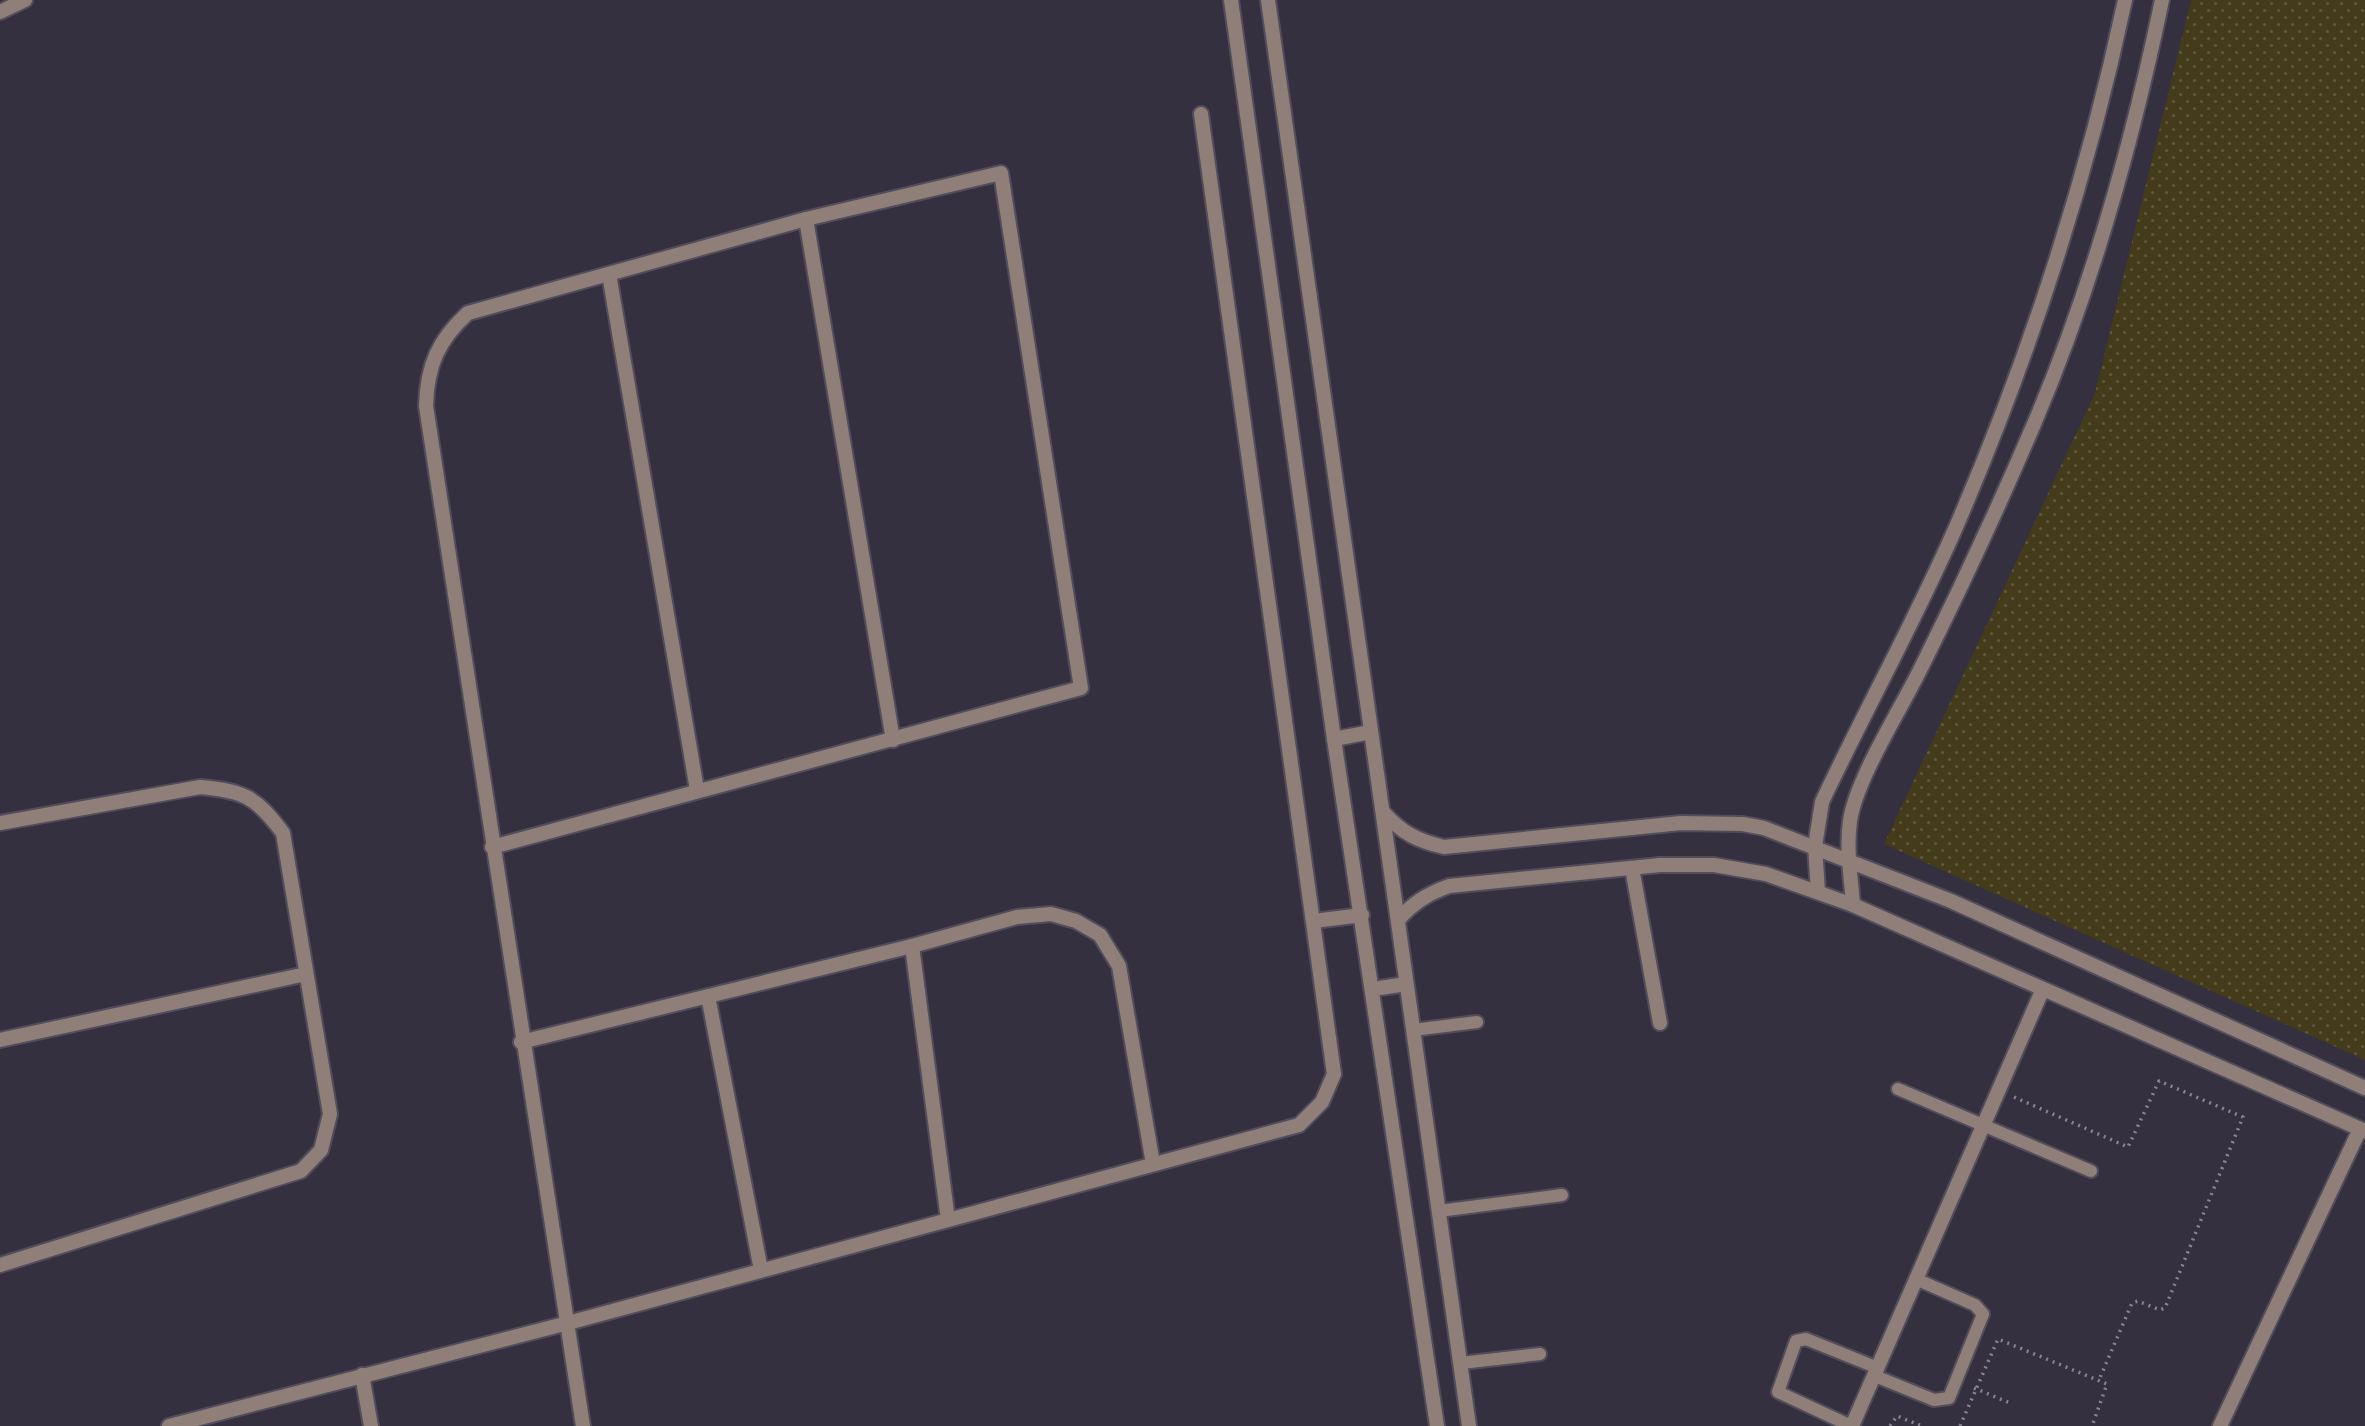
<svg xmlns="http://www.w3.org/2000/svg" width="2365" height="1426" viewBox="0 0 2365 1426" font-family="'Asap Condensed',sans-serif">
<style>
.sand{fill:url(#sand-dots)}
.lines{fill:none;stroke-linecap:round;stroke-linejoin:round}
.service-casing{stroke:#524d5b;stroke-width:16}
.minor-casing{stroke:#524d5b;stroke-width:18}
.tertiary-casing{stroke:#524d5b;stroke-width:18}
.path{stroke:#888490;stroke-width:3.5;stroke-dasharray:2 5;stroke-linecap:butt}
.service{stroke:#8f7f78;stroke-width:12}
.minor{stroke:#8f7f78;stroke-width:14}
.tertiary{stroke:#8f7f78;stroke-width:14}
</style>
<defs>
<pattern id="sand-dots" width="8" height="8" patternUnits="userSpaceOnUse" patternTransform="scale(1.75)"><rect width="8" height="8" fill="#433b1a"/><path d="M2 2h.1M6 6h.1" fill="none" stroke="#5e573c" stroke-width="1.8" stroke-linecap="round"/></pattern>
</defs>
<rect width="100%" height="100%" fill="#35303f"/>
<!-- sand -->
<polygon class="sand" points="2191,0 2365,0 2365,1060 1884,844 2095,393"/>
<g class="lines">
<defs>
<g id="service">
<polyline points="1413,1030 1477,1022"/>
<polyline points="1898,1089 2091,1171"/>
<polyline points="1439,1211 1562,1195"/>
<polyline points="1461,1363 1540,1354"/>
<polyline points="1875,1376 1934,1400 1949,1398 1983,1314 1975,1305 1918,1280"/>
<polyline points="1851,1426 1778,1392 1796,1341 1806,1339 1878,1368"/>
</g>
<g id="minor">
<polyline points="1231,0 1334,739 1437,1426"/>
<polyline points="1268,0 1469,1426"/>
<polyline points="806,219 893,740"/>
<polyline points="609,274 697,790"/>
<polyline points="1334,739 1371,732"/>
<path d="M1384,813C1402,833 1418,841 1444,847L1681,823L1743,824L1764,828L1951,901L2365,1088"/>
<path d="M0,823L200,787C245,791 256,797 283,833L330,1114L321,1150L301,1171L0,1265"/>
<path d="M492,847L1081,688L1001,173L806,219L468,313C438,340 427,366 426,406L583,1426"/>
<polyline points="1632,868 1660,1023"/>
<path d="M1818,892L1815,846L1822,802C1866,708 1918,616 1959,520C2031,352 2087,179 2125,0"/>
<path d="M1853,905C1851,877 1846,849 1850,821C1856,779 1901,709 1921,668C1961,588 1999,506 2034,424C2092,288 2132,144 2162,0"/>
<path d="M1398,920C1413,903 1427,894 1449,886L1660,865H1714L1766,874L1853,905L2365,1131"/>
<polyline points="1314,921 1362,915"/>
<polyline points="912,946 948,1220"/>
<polyline points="1373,989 1406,984"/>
<polyline points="708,996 761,1270"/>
<polyline points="0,1040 306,974"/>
<polyline points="521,1042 912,946 1017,917 1051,914 1076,921 1100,935 1119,966 1153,1164"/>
<polyline points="362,1375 371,1426"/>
<polyline points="169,1426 568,1323 1299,1125 1322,1102 1334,1074 1201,114"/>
<polyline points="1852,1426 2042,991"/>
<polyline points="2220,1426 2360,1129"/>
</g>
<polyline id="tertiary" points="0,12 25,0"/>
</defs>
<!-- service casing -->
<use href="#service" class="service-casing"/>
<!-- minor casing -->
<use href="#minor" class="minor-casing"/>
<!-- tertiary casing -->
<use href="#tertiary" class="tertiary-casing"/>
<!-- path -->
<g class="path">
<polyline points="2014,1097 2128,1147 2159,1081 2243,1117 2165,1308 2160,1310 2138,1301 2132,1303 2099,1380"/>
<polyline points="1974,1388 2010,1403"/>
<polyline points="1890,1426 1897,1416 1922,1426"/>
<polyline points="1960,1426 1998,1339 2107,1384 2092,1426"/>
</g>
<!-- service -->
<use href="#service" class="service"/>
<!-- minor -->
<use href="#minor" class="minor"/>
<!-- tertiary -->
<use href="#tertiary" class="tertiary"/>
</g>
</svg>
